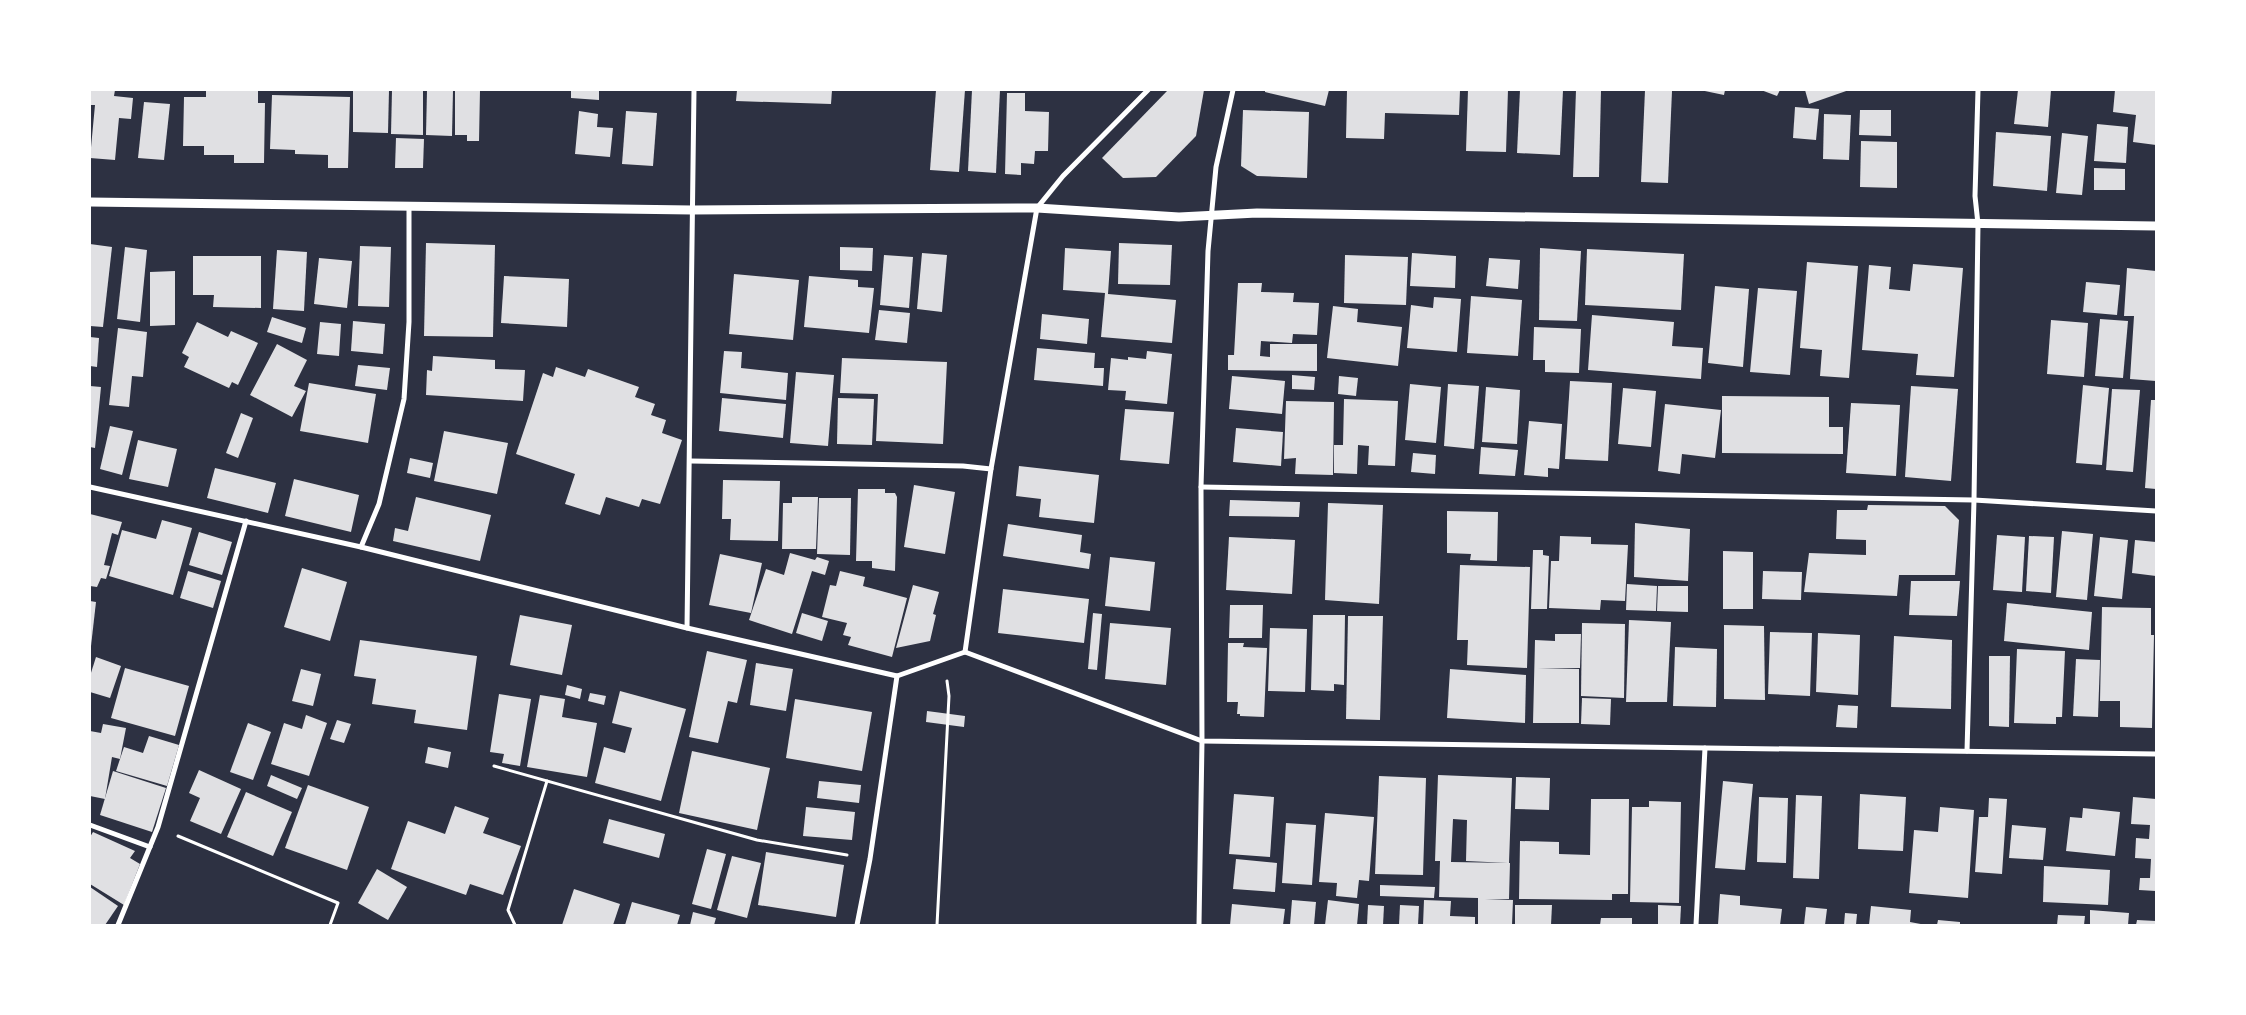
<svg xmlns="http://www.w3.org/2000/svg" width="2246" height="1015" viewBox="0 0 2246 1015" font-family="Arial,sans-serif">
<style>
.building{fill:#e0e0e3}
.lines{fill:none;stroke-linecap:round;stroke-linejoin:round}
.path{stroke:#fff;stroke-width:3}
.minor{stroke:#fff;stroke-width:5}
.tertiary{stroke:#fff;stroke-width:9}
</style>
<rect width="100%" height="100%" fill="#2d3142"/>
<!-- building -->
<g class="building">
<polygon points="90,90 115,90 114,96 133,98 131,119 119,118 115,160 90,158 95,105 90,105"/>
<polygon points="206,90 258,90 258,103 265,103 264,163 234,163 234,155 204,155 204,146 183,146 184,97 206,97"/>
<polygon points="353,90 389,90 388,133 353,132"/>
<polygon points="392,90 423,90 423,135 391,134"/>
<polygon points="427,90 453,90 452,136 426,135"/>
<polygon points="455,90 480,90 479,141 467,141 467,135 455,135"/>
<polygon points="571,90 599,90 599,100 571,98"/>
<polygon points="737,90 832,90 831,104 736,101"/>
<polygon points="936,90 965,90 959,172 930,170"/>
<polygon points="972,90 1000,90 996,173 968,171"/>
<polygon points="1168,90 1204,90 1196,136 1156,177 1123,178 1102,158"/>
<polygon points="1265,90 1329,90 1325,106 1265,92"/>
<polygon points="1347,90 1460,90 1459,115 1385,113 1384,139 1346,138"/>
<polygon points="1468,90 1508,90 1506,152 1466,151"/>
<polygon points="1520,90 1563,90 1560,155 1517,153"/>
<polygon points="1576,90 1601,90 1599,177 1573,177"/>
<polygon points="1645,90 1672,91 1668,183 1641,182"/>
<polygon points="1700,90 1725,90 1724,95"/>
<polygon points="1761,90 1780,90 1777,96"/>
<polygon points="1805,90 1849,90 1809,104"/>
<polygon points="2018,90 2051,90 2048,127 2014,124"/>
<polygon points="2115,90 2156,90 2156,145 2133,142 2136,115 2113,112"/>
<polygon points="1007,93 1025,93 1025,111 1049,112 1048,151 1035,151 1034,164 1021,163 1021,175 1005,174"/>
<polygon points="272,95 350,97 348,168 328,168 328,155 295,154 295,150 270,149"/>
<polygon points="144,102 170,104 164,160 138,158"/>
<polygon points="1795,107 1819,109 1816,140 1793,138"/>
<polygon points="1243,110 1309,112 1307,178 1257,176 1241,166"/>
<polygon points="1860,110 1891,110 1891,136 1859,135"/>
<polygon points="579,111 598,114 597,127 613,128 610,157 575,154"/>
<polygon points="626,111 657,113 653,166 622,164"/>
<polygon points="1824,114 1851,115 1849,160 1823,159"/>
<polygon points="2097,124 2128,127 2126,163 2094,161"/>
<polygon points="1996,132 2051,136 2047,191 1993,186"/>
<polygon points="2062,133 2088,136 2082,195 2056,193"/>
<polygon points="396,138 424,139 423,168 395,168"/>
<polygon points="1861,141 1897,142 1897,188 1860,187"/>
<polygon points="2094,168 2125,169 2125,190 2094,190"/>
<polygon points="426,243 495,245 493,337 424,336"/>
<polygon points="1119,243 1172,245 1170,285 1118,284"/>
<polygon points="90,244 112,247 103,327 90,326"/>
<polygon points="360,246 391,247 389,307 358,306"/>
<polygon points="125,247 147,250 140,322 117,319"/>
<polygon points="840,247 873,248 872,271 840,270"/>
<polygon points="1065,248 1111,251 1108,294 1176,300 1172,343 1101,337 1105,293 1063,290"/>
<polygon points="1540,248 1581,251 1577,321 1539,320"/>
<polygon points="1587,249 1684,254 1681,310 1585,305"/>
<polygon points="277,250 307,252 304,311 273,309"/>
<polygon points="922,253 947,255 942,312 917,309"/>
<polygon points="1412,253 1456,256 1455,288 1410,286"/>
<polygon points="884,255 913,257 909,308 880,305"/>
<polygon points="1345,255 1408,257 1406,305 1344,303"/>
<polygon points="193,256 261,256 261,308 213,307 214,295 193,295"/>
<polygon points="319,258 352,261 347,308 314,304"/>
<polygon points="1489,258 1520,260 1518,289 1486,286"/>
<polygon points="1807,262 1858,266 1849,378 1820,376 1822,350 1800,348"/>
<polygon points="1913,264 1963,268 1954,377 1916,375 1918,354 1862,350 1869,265 1891,267 1889,289 1910,291"/>
<polygon points="2127,268 2156,271 2156,381 2130,379 2134,316 2124,316"/>
<polygon points="175,271 175,325 150,326 150,272"/>
<polygon points="734,274 799,280 793,340 729,334"/>
<polygon points="504,276 569,279 567,327 501,323"/>
<polygon points="809,276 858,280 858,287 874,288 869,333 804,327"/>
<polygon points="2086,282 2120,285 2117,315 2083,312"/>
<polygon points="1238,283 1262,283 1261,292 1294,293 1293,302 1319,303 1317,335 1293,334 1292,343 1261,341 1260,356 1270,357 1270,344 1317,344 1317,371 1228,370 1228,355 1234,355"/>
<polygon points="1715,286 1749,289 1743,367 1708,363"/>
<polygon points="1758,288 1797,291 1790,375 1750,372"/>
<polygon points="1471,296 1522,300 1518,356 1467,353"/>
<polygon points="1434,297 1461,299 1457,352 1407,348 1411,305 1433,308"/>
<polygon points="1333,306 1358,309 1357,322 1402,327 1398,366 1327,358"/>
<polygon points="879,310 910,313 907,343 875,340"/>
<polygon points="1042,314 1089,319 1087,344 1040,339"/>
<polygon points="1592,315 1674,322 1672,346 1703,348 1701,379 1588,370"/>
<polygon points="272,317 306,328 302,343 267,332"/>
<polygon points="2100,319 2128,321 2123,378 2095,376"/>
<polygon points="2051,320 2088,323 2084,377 2047,374"/>
<polygon points="353,321 385,324 383,354 351,351"/>
<polygon points="197,322 228,337 231,331 258,343 238,385 232,382 229,388 184,367 189,357 182,353"/>
<polygon points="320,322 341,324 339,356 317,354"/>
<polygon points="1534,327 1581,329 1579,373 1545,372 1545,360 1533,360"/>
<polygon points="118,328 147,332 143,377 132,376 129,407 109,405"/>
<polygon points="90,337 99,338 97,367 90,366"/>
<polygon points="277,344 307,360 294,386 306,391 292,417 250,395"/>
<polygon points="1037,348 1095,353 1094,368 1104,368 1103,386 1034,380"/>
<polygon points="724,351 742,352 741,368 788,373 786,400 720,393"/>
<polygon points="1147,351 1172,354 1167,404 1125,400 1126,391 1108,390 1111,358 1128,360 1128,357 1146,359"/>
<polygon points="433,356 495,360 495,369 525,370 523,401 426,395 427,370 432,371"/>
<polygon points="842,358 947,362 943,444 876,441 878,394 840,393"/>
<polygon points="358,365 390,368 387,390 355,386"/>
<polygon points="556,367 585,377 588,369 639,387 635,397 655,404 651,415 666,420 662,433 682,440 660,504 642,499 639,507 606,497 600,515 565,504 575,474 516,454 543,373 553,377"/>
<polygon points="796,372 834,375 828,446 790,443"/>
<polygon points="1292,375 1315,377 1314,390 1292,389"/>
<polygon points="1232,376 1285,381 1282,414 1229,409"/>
<polygon points="1339,376 1358,378 1356,396 1338,394"/>
<polygon points="1570,381 1612,383 1608,461 1565,459"/>
<polygon points="309,383 376,394 368,443 300,431"/>
<polygon points="1410,384 1441,387 1436,443 1405,440"/>
<polygon points="1448,384 1479,386 1474,449 1444,446"/>
<polygon points="2083,385 2109,388 2102,465 2076,463"/>
<polygon points="90,386 101,387 95,448 90,447"/>
<polygon points="1911,386 1958,389 1951,481 1905,477"/>
<polygon points="1486,387 1520,390 1517,444 1482,442"/>
<polygon points="1623,388 1656,391 1651,447 1618,444"/>
<polygon points="2112,389 2140,390 2133,472 2106,470"/>
<polygon points="1722,396 1829,397 1829,427 1843,427 1843,454 1722,453"/>
<polygon points="722,398 786,404 783,438 719,431"/>
<polygon points="838,398 874,399 872,445 837,444"/>
<polygon points="1344,399 1398,401 1395,466 1368,465 1369,446 1358,445 1357,474 1334,473 1334,445 1343,445"/>
<polygon points="2151,400 2156,400 2156,489 2145,488"/>
<polygon points="1286,401 1334,402 1333,475 1295,474 1296,458 1284,459"/>
<polygon points="1851,403 1900,405 1896,476 1846,473"/>
<polygon points="1665,404 1721,410 1715,458 1682,454 1680,474 1658,471"/>
<polygon points="1125,409 1174,412 1169,464 1120,460"/>
<polygon points="241,413 253,418 238,458 226,453"/>
<polygon points="1529,421 1562,424 1559,469 1548,468 1548,477 1524,475"/>
<polygon points="110,426 133,431 122,475 100,469"/>
<polygon points="1236,428 1283,432 1281,466 1233,462"/>
<polygon points="444,431 508,443 497,494 434,481"/>
<polygon points="138,440 177,449 168,487 129,479"/>
<polygon points="1481,447 1518,450 1515,476 1479,474"/>
<polygon points="1413,453 1436,455 1435,474 1411,472"/>
<polygon points="410,458 433,463 430,478 407,473"/>
<polygon points="1019,466 1099,475 1094,523 1039,517 1041,499 1016,496"/>
<polygon points="215,468 276,483 268,513 207,498"/>
<polygon points="294,479 359,495 351,532 285,516"/>
<polygon points="723,480 780,481 778,541 730,540 731,519 722,519"/>
<polygon points="914,485 955,492 945,554 904,547"/>
<polygon points="858,489 885,489 885,493 895,493 897,497 895,571 872,568 872,561 856,561"/>
<polygon points="416,497 491,515 480,561 393,541 395,528 408,531"/>
<polygon points="792,497 818,497 816,549 782,549 783,503 792,503"/>
<polygon points="819,498 851,498 850,555 817,554"/>
<polygon points="1230,500 1300,502 1299,517 1229,516"/>
<polygon points="1328,503 1383,505 1379,604 1325,600"/>
<polygon points="1868,505 1945,506 1959,520 1955,575 1899,575 1897,596 1804,592 1809,553 1866,555 1866,540 1836,539 1837,510 1867,510"/>
<polygon points="1447,511 1498,512 1497,561 1470,560 1471,554 1447,553"/>
<polygon points="90,514 122,522 118,535 112,533 104,565 110,566 106,579 101,578 97,587 90,586"/>
<polygon points="162,520 192,528 173,595 109,576 122,530 156,539"/>
<polygon points="1635,523 1690,529 1688,581 1634,577"/>
<polygon points="1008,524 1082,535 1080,552 1091,554 1089,569 1003,556"/>
<polygon points="2062,531 2093,534 2087,600 2056,597"/>
<polygon points="199,532 232,542 222,575 189,565"/>
<polygon points="1997,535 2025,537 2022,592 1993,590"/>
<polygon points="1560,536 1591,537 1591,544 1628,545 1625,601 1601,600 1600,610 1549,608 1551,561 1559,561"/>
<polygon points="2029,536 2054,537 2051,593 2026,591"/>
<polygon points="1229,537 1295,540 1292,594 1226,590"/>
<polygon points="2100,537 2128,540 2122,599 2094,596"/>
<polygon points="2135,540 2156,542 2156,576 2132,573"/>
<polygon points="1533,550 1543,550 1543,555 1549,556 1547,609 1531,609"/>
<polygon points="1723,551 1753,552 1753,609 1723,609"/>
<polygon points="790,553 815,560 817,557 829,561 825,575 812,571 792,634 749,620 766,569 784,575"/>
<polygon points="720,554 762,563 751,613 709,605"/>
<polygon points="1110,557 1155,562 1150,611 1105,606"/>
<polygon points="1460,565 1530,567 1527,668 1467,665 1468,640 1457,640"/>
<polygon points="302,568 347,582 330,641 284,627"/>
<polygon points="188,571 221,581 213,608 180,598"/>
<polygon points="840,571 865,577 863,586 907,598 892,657 848,645 851,637 843,635 847,623 822,617 830,585 836,586"/>
<polygon points="1763,571 1802,572 1801,600 1762,599"/>
<polygon points="1911,581 1960,581 1957,616 1909,615"/>
<polygon points="1627,584 1657,586 1656,611 1626,610"/>
<polygon points="913,585 939,592 933,614 936,615 930,641 896,648"/>
<polygon points="1658,586 1688,586 1688,612 1657,611"/>
<polygon points="1003,589 1089,599 1084,643 998,633"/>
<polygon points="90,601 96,602 91,646 90,646"/>
<polygon points="2007,603 2092,612 2089,650 2004,641"/>
<polygon points="1230,605 1263,605 1262,638 1229,638"/>
<polygon points="2102,607 2151,608 2151,635 2154,635 2152,728 2120,727 2120,701 2100,701"/>
<polygon points="802,613 828,621 822,641 796,633"/>
<polygon points="1093,613 1102,614 1097,670 1088,669"/>
<polygon points="520,615 572,625 562,675 510,665"/>
<polygon points="1313,615 1345,615 1344,685 1334,684 1334,691 1311,690"/>
<polygon points="1348,616 1383,616 1380,720 1346,719"/>
<polygon points="1629,620 1671,622 1667,702 1626,702"/>
<polygon points="1110,623 1171,628 1166,685 1105,679"/>
<polygon points="1582,623 1625,624 1624,698 1581,696"/>
<polygon points="1724,625 1764,626 1765,700 1724,699"/>
<polygon points="1270,628 1307,629 1305,692 1268,691"/>
<polygon points="1770,632 1812,633 1810,696 1768,694"/>
<polygon points="1818,633 1860,635 1858,695 1816,692"/>
<polygon points="1555,634 1581,634 1580,668 1538,668 1579,669 1579,723 1533,723 1535,640 1555,641"/>
<polygon points="1894,636 1952,640 1951,709 1891,707"/>
<polygon points="360,640 477,656 467,730 414,723 416,710 372,704 376,679 354,676"/>
<polygon points="1228,643 1244,643 1243,647 1267,648 1264,717 1240,716 1240,714 1237,714 1238,702 1227,702"/>
<polygon points="1675,647 1717,649 1716,707 1673,706"/>
<polygon points="2017,649 2065,651 2062,717 2056,717 2056,724 2014,723"/>
<polygon points="707,651 747,660 737,703 728,701 718,743 689,737"/>
<polygon points="1989,656 2010,656 2009,727 1989,726"/>
<polygon points="96,657 121,666 110,698 90,692 90,676"/>
<polygon points="2076,659 2100,660 2098,717 2073,716"/>
<polygon points="756,663 793,669 786,711 750,705"/>
<polygon points="125,668 189,686 175,736 111,718"/>
<polygon points="301,669 321,674 313,706 292,701"/>
<polygon points="1450,669 1526,675 1525,723 1447,718"/>
<polygon points="567,685 582,689 580,699 565,695"/>
<polygon points="620,691 686,709 661,801 595,783 604,747 625,753 632,728 612,723"/>
<polygon points="590,693 606,696 604,705 588,701"/>
<polygon points="499,694 531,699 520,766 502,763 504,754 490,752"/>
<polygon points="540,695 565,699 562,717 597,723 587,777 527,767"/>
<polygon points="1582,698 1611,699 1610,725 1581,724"/>
<polygon points="795,699 872,712 862,771 786,758"/>
<polygon points="1838,705 1858,706 1857,728 1836,727"/>
<polygon points="927,711 965,716 964,727 926,722"/>
<polygon points="306,715 327,723 309,776 271,764 284,723 302,729"/>
<polygon points="337,720 351,724 344,743 330,739"/>
<polygon points="248,723 271,732 253,780 230,772"/>
<polygon points="103,724 126,728 120,759 112,757 105,799 90,796 90,731 101,733"/>
<polygon points="149,736 179,745 167,786 116,771 124,747 143,753"/>
<polygon points="428,747 451,752 448,768 425,763"/>
<polygon points="692,751 770,768 757,830 679,813"/>
<polygon points="199,770 241,789 221,834 190,821 200,798 189,793"/>
<polygon points="113,771 166,788 152,832 100,815"/>
<polygon points="271,775 302,788 297,799 267,786"/>
<polygon points="1438,775 1512,778 1509,863 1466,861 1467,820 1453,819 1451,862 1510,863 1509,899 1485,899 1513,900 1512,925 1478,925 1478,898 1439,897 1440,861 1435,861"/>
<polygon points="1379,776 1426,778 1423,875 1375,874"/>
<polygon points="1516,777 1550,778 1549,810 1515,809"/>
<polygon points="819,781 861,785 859,803 817,798"/>
<polygon points="1723,781 1753,784 1745,870 1715,868"/>
<polygon points="308,785 369,807 347,870 285,848"/>
<polygon points="246,792 292,812 273,856 227,837"/>
<polygon points="1234,794 1274,797 1270,857 1229,854"/>
<polygon points="1860,794 1906,797 1903,851 1858,849"/>
<polygon points="1796,795 1822,796 1819,879 1793,878"/>
<polygon points="1759,797 1788,798 1786,863 1757,862"/>
<polygon points="2133,797 2156,799 2156,891 2139,890 2140,878 2150,878 2151,859 2135,858 2136,838 2149,839 2150,825 2131,824"/>
<polygon points="1989,798 2007,799 2002,874 1975,872 1979,817 1988,817"/>
<polygon points="1591,799 1629,799 1628,894 1612,894 1612,900 1519,899 1520,841 1559,842 1559,854 1590,855"/>
<polygon points="1649,801 1681,802 1679,903 1630,902 1632,807 1649,807"/>
<polygon points="455,806 489,818 483,833 521,846 503,895 470,884 466,895 391,869 408,821 445,834"/>
<polygon points="806,807 855,812 852,840 803,836"/>
<polygon points="1940,807 1974,810 1968,898 1909,893 1914,830 1938,832"/>
<polygon points="2083,808 2120,812 2115,856 2066,851 2070,817 2082,818"/>
<polygon points="1325,813 1374,817 1369,881 1359,880 1357,898 1336,896 1337,883 1319,882"/>
<polygon points="609,819 665,834 659,858 603,843"/>
<polygon points="1286,823 1316,825 1312,885 1282,883"/>
<polygon points="2012,825 2046,828 2043,860 2009,858"/>
<polygon points="93,832 135,851 130,858 140,864 124,905 90,884 90,837"/>
<polygon points="707,849 726,854 711,909 692,904"/>
<polygon points="766,852 844,865 836,917 758,905"/>
<polygon points="732,856 761,863 747,918 717,910"/>
<polygon points="1236,859 1277,863 1275,892 1233,889"/>
<polygon points="2044,866 2110,870 2108,905 2043,902"/>
<polygon points="377,869 407,887 388,920 358,903"/>
<polygon points="1380,885 1435,887 1434,898 1380,896"/>
<polygon points="90,887 118,906 105,925 90,925"/>
<polygon points="574,889 620,904 613,925 562,925"/>
<polygon points="1720,894 1740,896 1740,905 1782,909 1780,925 1718,925"/>
<polygon points="1292,900 1316,902 1314,925 1290,925"/>
<polygon points="1328,900 1359,904 1357,925 1325,925"/>
<polygon points="1424,900 1451,901 1450,916 1475,917 1475,925 1423,925"/>
<polygon points="632,902 680,915 677,925 625,925"/>
<polygon points="1232,904 1285,909 1283,925 1230,925"/>
<polygon points="1368,905 1384,906 1383,925 1367,925"/>
<polygon points="1400,905 1419,906 1418,925 1399,925"/>
<polygon points="1515,905 1552,905 1551,925 1515,925"/>
<polygon points="1658,905 1681,906 1680,925 1658,925"/>
<polygon points="1871,906 1911,910 1910,922 1926,925 1869,925"/>
<polygon points="1806,907 1827,909 1825,925 1804,925"/>
<polygon points="2090,910 2129,913 2128,925 2090,925"/>
<polygon points="693,912 716,918 714,925 690,925"/>
<polygon points="1845,913 1857,914 1856,925 1844,925"/>
<polygon points="2058,915 2085,916 2084,925 2057,925"/>
<polygon points="1601,918 1632,918 1632,925 1600,925"/>
<polygon points="1938,920 1960,922 1960,925 1937,925"/>
<polygon points="2137,920 2156,921 2156,925 2136,925"/>
</g>
<g class="lines">
<!-- path -->
<g class="path">
<polyline points="494,766 757,840 847,855"/>
<polyline points="178,836 338,903 330,925"/>
<polyline points="515,925 508,910 547,781"/>
<polyline points="937,925 949,696 947,681"/>
</g>
<!-- minor -->
<g class="minor">
<polyline points="691,461 963,466 991,469"/>
<polyline points="90,487 361,547 687,628 897,676 965,652 1202,741 2156,754"/>
<polyline points="1201,487 1974,500 2156,511"/>
<polyline points="361,547 379,504 404,399 409,322 409,207"/>
<polyline points="687,628 694,90"/>
<polyline points="965,652 991,469 1037,208 1063,176 1148,90"/>
<polyline points="1967,751 1974,500 1978,224 1975,196 1978,90"/>
<polyline points="90,825 150,847"/>
<polyline points="118,925 158,827 246,521"/>
<polyline points="857,925 870,859 897,676"/>
<polyline points="1199,925 1202,741 1201,487 1208,251 1216,167 1233,90"/>
<polyline points="1696,925 1705,748"/>
</g>
<!-- tertiary -->
<polyline class="tertiary" points="90,202 692,210 1037,208 1179,217 1257,213 2156,226"/>
</g>
<!-- border -->
<rect width="2246" height="1015" fill="none" stroke="#ffffff" stroke-width="182"/>
</svg>
